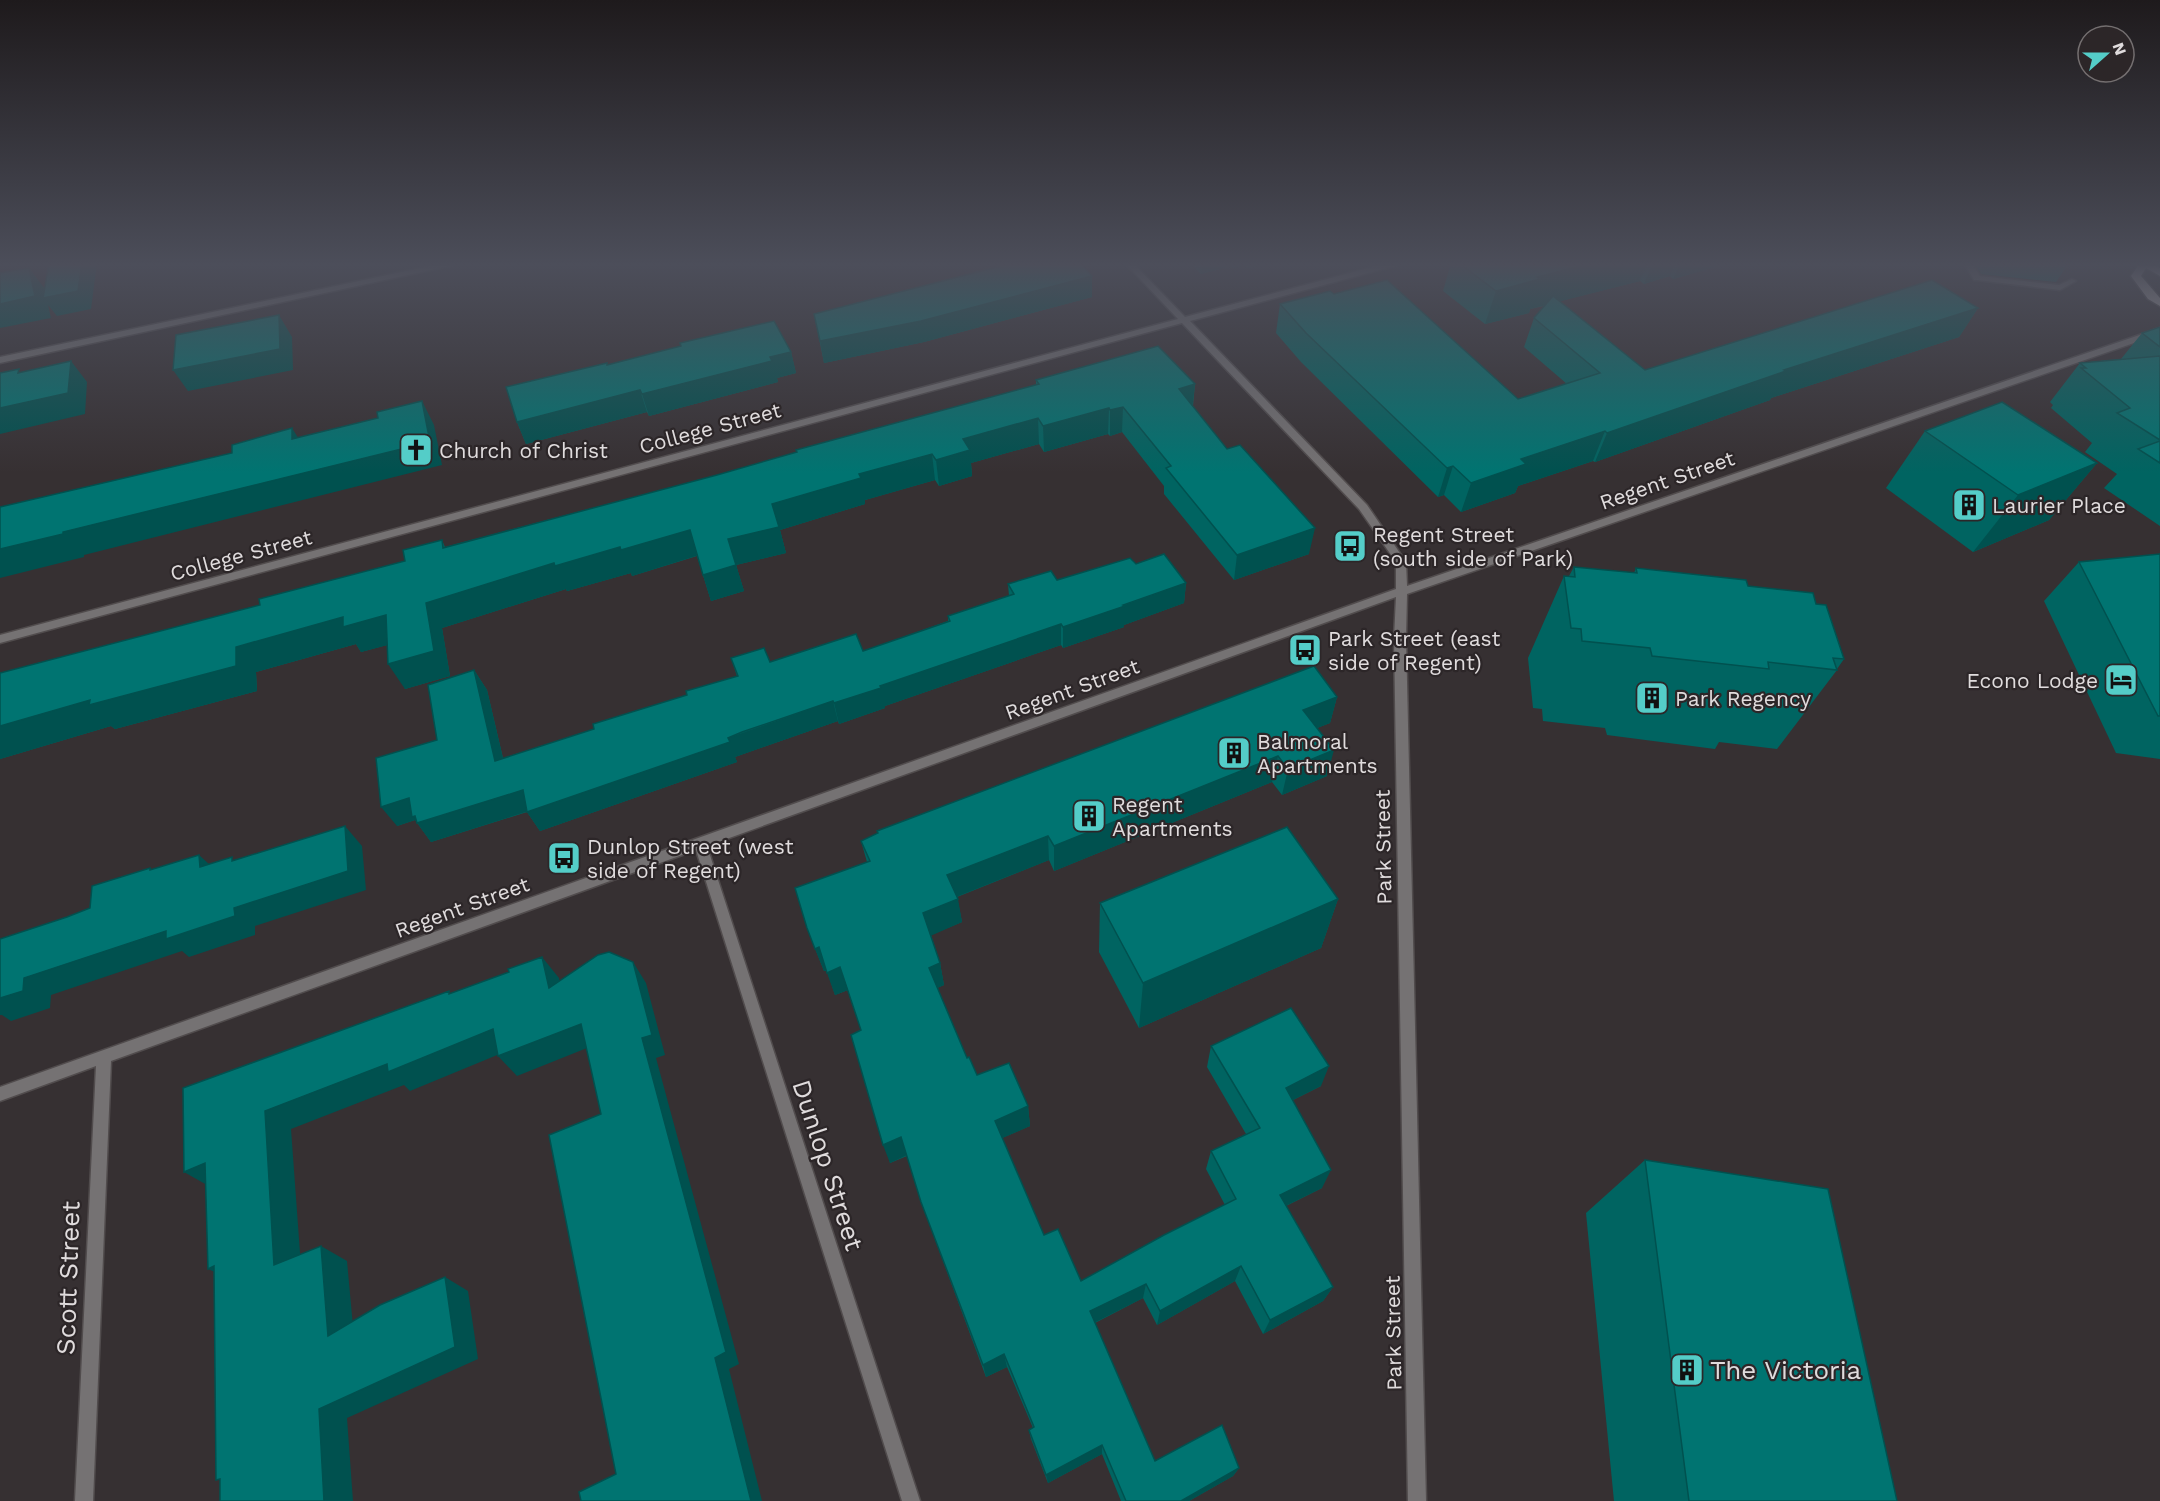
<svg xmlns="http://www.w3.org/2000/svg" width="2160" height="1501" viewBox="0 0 2160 1501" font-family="'Work Sans',sans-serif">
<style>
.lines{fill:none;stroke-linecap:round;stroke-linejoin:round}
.service-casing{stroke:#514c4d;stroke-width:3}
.minor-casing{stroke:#514c4d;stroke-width:3}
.primary-casing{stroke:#514c4d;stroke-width:3}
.service{fill:#757273;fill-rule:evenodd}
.minor{fill:#757273;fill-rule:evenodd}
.primary{fill:#b8b2b3;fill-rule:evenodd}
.wall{fill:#006461}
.shaded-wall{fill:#00514f}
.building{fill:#007471;stroke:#00514f;stroke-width:1.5}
.labels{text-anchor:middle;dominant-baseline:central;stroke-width:4.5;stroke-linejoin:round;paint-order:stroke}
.street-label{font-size:21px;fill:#e0dcdd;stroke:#2c2628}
.poi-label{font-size:21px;fill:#e0dcdd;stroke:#2c2628;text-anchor:start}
.near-street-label{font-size:26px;fill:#e0dcdd;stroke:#2c2628}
.near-poi-label{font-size:26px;fill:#e0dcdd;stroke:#2c2628;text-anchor:start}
</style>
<rect width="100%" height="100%" fill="#363032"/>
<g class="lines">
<defs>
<polygon id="service" points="1964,263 1972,263 1980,276 2059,285 2072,279 2076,281 2060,290 1977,280 1974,280"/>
<g id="minor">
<polygon points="444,263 458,263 454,265 0,363 0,357"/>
<polygon points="1125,263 1133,263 1185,317 1387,263 1399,263 1398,265 1190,321 1367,505 1406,562 1407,586 2160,328 2160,334 1407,594 1406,638 1426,1501 1408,1501 1394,638 1396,597 707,846 920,1501 902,1501 696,850 111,1061 93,1501 75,1501 96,1066 0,1101 0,1087 1396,589 1396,562 1359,509 1182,323 0,643 0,635 1178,319"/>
</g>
<polygon id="primary" points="2140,263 2151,263 2160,268 2160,276 2146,268 2141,276 2160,298 2160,306 2148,299 2131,276"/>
</defs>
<!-- service casing -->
<use href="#service" class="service-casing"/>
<!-- minor casing -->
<use href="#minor" class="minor-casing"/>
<!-- primary casing -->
<use href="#primary" class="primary-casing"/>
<!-- service -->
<use href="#service" class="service"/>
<!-- minor -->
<use href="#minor" class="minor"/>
<!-- primary -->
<use href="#primary" class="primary"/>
</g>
<!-- wall -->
<g class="wall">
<polygon points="1000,263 1080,263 1092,276 1092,297 924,342 824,363 814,314 1002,265"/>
<polygon points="1190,263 1267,263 1248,268 1246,265 1233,268 1231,266 1201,274"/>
<polygon points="1451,263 1729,263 1673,279 1670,276 1644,284 1640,281 1560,301 1645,370 1978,308 1959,337 1771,398 1770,400 1595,462 1593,461 1518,486 1515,493 1461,512 1444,495 1438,497 1301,362 1276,333 1280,304 1334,294 1518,399 1567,384 1524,347 1534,318 1544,306 1530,309 1529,313 1485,324 1443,291"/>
<polygon points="1975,263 2069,263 2056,282 1981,274"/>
<polygon points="2160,327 2160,526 2104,488 2117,474 2085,452 2092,443 2051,408 2053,405 2050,402 2080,363 2121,359 2142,333"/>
<polygon points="791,352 796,373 777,378 778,382 649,416 647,412 526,444 517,422 607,365"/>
<polygon points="1036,380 1195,384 1193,406 1309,554 1234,580 1164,494 1164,486 1122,432 1110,436 1108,434 1044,452 1039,444 971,463 972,476 939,486 935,480 865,500 865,504 780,530 786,553 736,565 744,591 711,601 697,556 632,576 631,573 567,591 566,589 442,628 450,676 405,689 387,645 361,652 356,644 256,672 257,691 115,729 111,726 0,759 0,673 260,605 405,561 442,540 445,547 717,475 1036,385"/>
<polygon points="1925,431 2097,463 2049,520 1973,552 1886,488"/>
<polygon points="2160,554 2160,759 2116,753 2044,601 2079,562"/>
<polygon points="1136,564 1186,583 1184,603 1124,625 1124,627 1063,648 1061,645 885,706 885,708 839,724 838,721 749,752 735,757 737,762 540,831 527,812 431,842 415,820 397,826 437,740 474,670 487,690 503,758 594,729 737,676 731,658 770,662 863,651 948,621 948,616 1009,596 1008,584 1057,580"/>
<polygon points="1574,567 1634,573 1636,568 1748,586 1816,604 1844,659 1837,669 1837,670 1777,749 1719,742 1715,749 1607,735 1605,728 1543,721 1542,709 1533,708 1528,658 1564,576 1569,576"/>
<polygon points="1337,697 1330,723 1317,728 1327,776 1282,795 1272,782 1054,871 1049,860 957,897 962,922 931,935 940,963 944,985 937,988 967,1058 977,1075 1028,1106 1030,1126 1002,1138 1044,1235 1081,1281 1225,1205 1206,1169 1211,1151 1246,1134 1207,1067 1211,1046 1321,1086 1293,1100 1322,1188 1286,1206 1333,1287 1323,1301 1263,1334 1235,1281 1157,1325 1143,1298 1095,1323 1155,1461 1239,1468 1233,1476 1189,1501 1121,1501 1102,1454 1048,1483 1031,1439 1029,1430 1033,1428 1007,1367 986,1377 927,1218 907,1156 890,1163 861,1030 848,990 835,995 827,971 824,971 807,928 867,862 861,841"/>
<polygon points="1338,899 1321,948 1139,1028 1099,952 1100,903"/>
<polygon points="1645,1160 1897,1501 1614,1501 1586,1213"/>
</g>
<!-- shaded-wall -->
<g class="shaded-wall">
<polygon points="82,263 97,263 91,309 57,316 48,305 51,318 0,328 0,304 29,268 45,289"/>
<polygon points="1202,263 1231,263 1231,266 1201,274"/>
<polygon points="1234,263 1246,263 1246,265 1233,268"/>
<polygon points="1249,263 1267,263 1248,268"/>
<polygon points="1592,263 1648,263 1640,281 1530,309 1529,313 1485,324 1496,291 1537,277"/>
<polygon points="1653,263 1675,263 1670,276 1644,284"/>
<polygon points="1680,263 1729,263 1673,279"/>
<polygon points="1092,276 1092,297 924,342 824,363 820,341"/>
<polygon points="1978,308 1959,337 1771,398 1770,400 1595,462 1607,433 1784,370"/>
<polygon points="279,315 292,337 293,370 188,391 173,370"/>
<polygon points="791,352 796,373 777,378 778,382 649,416 642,394 770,357"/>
<polygon points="71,361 87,382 85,414 0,434 0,408"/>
<polygon points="1195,384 1192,410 1179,389"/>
<polygon points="640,390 647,412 526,444 517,422"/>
<polygon points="422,401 434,425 442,465 84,555 84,557 0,578 0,549 63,532 430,442"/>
<polygon points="1123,407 1122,432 1110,436 1110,410"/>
<polygon points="1109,408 1108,434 1044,452 1043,426"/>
<polygon points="1038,418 1039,444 971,463 972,476 939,486 936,460 963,439"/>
<polygon points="292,428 307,452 292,439"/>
<polygon points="1605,431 1593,461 1518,486 1515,493 1461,512 1471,483 1521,459"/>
<polygon points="932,454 935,480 865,500 865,504 780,530 786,553 736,565 744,591 711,601 703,575 728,539 772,504 859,474"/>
<polygon points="2097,463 2049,520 1973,552 2018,495"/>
<polygon points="1453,466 1444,495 1438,497 1447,468"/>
<polygon points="1315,528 1309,554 1234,580 1237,555"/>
<polygon points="690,530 699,555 632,576 631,573 567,591 566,589 442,628 450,676 405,689 388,664 426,603 554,563"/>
<polygon points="1186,583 1184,603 1124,625 1124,627 1063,648 1063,627"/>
<polygon points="386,615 403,641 361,652 356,644 256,672 257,691 115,729 111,726 0,759 0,726 236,647 343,617"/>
<polygon points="1061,624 1061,645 885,706 885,708 839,724 834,703 880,686"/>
<polygon points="474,670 487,690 508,780 495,761"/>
<polygon points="1337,697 1330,723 1297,736 1303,710"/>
<polygon points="833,701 838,721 735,757 737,762 540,831 527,812 728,738"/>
<polygon points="1334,750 1327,776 1282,795 1288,769"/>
<polygon points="1278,756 1272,782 1054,871 1054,846"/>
<polygon points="523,790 535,809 431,842 415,820 397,826 381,807 409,798"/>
<polygon points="345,826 362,846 366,890 255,926 255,935 189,957 182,951 51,995 50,1008 11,1021 2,1015 0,1015 0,998 24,978 234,908"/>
<polygon points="1048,836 1049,860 951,899 947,875"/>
<polygon points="199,855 220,874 200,867"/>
<polygon points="958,899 962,922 928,937 923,913"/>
<polygon points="1338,899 1321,948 1139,1028 1143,983"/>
<polygon points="819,947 828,970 824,971 815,949"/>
<polygon points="542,957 559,978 565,1009 549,988"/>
<polygon points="633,962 646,983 665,1055 656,1058 739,1364 729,1369 762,1501 751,1501 715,1358 642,1038"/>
<polygon points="940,963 944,985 933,990 929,968"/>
<polygon points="840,967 848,990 835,995 827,973"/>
<polygon points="581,1024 597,1044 517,1076 498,1056"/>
<polygon points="493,1029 512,1049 410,1091 404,1085 291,1129 302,1280 274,1265 265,1111 387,1064"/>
<polygon points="1329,1066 1321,1086 1279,1107 1286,1088"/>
<polygon points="1028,1106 1030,1126 998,1140 995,1121"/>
<polygon points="901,1137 907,1155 890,1163 883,1145"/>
<polygon points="205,1163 214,1189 184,1172"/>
<polygon points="1331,1170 1322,1188 1273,1212 1280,1195"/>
<polygon points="321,1246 347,1261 355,1348 328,1336"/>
<polygon points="214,1266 239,1283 208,1269"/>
<polygon points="1241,1266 1235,1281 1157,1325 1160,1311"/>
<polygon points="445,1277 468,1291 478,1359 347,1418 353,1501 324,1501 319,1409"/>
<polygon points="1146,1284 1143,1298 1090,1325 1090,1311"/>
<polygon points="1333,1287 1323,1301 1263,1334 1270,1320"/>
<polygon points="1004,1354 1007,1367 986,1377 983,1365"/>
<polygon points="1102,1445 1102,1454 1048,1483 1046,1475"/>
<polygon points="1239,1468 1233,1476 1189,1501 1181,1501"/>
</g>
<!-- building -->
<g class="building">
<polygon points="49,263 82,263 78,291 43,298"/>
<polygon points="1013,263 1080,263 1092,276 921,321 820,341 814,314"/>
<polygon points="1459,263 1592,263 1537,277 1540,279 1496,291"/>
<polygon points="29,268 35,296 0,304 0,273"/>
<polygon points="1387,280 1518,399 1600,373 1534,318 1553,296 1645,370 1932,280 1978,308 1784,370 1786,371 1607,433 1605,431 1521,459 1526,464 1471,483 1453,466 1447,468 1306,333 1280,304 1330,291 1334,294"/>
<polygon points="279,315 280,349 173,370 176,335"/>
<polygon points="774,321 791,352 770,357 772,361 642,394 640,390 517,422 506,387 607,363 607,365 681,346 680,343"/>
<polygon points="2160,327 2160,347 2142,333"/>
<polygon points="1158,346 1195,384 1179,389 1227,449 1240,445 1315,528 1237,555 1166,468 1171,466 1123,407 1110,410 1109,408 1043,426 1038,418 963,439 970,450 936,460 932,454 859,474 861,478 772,504 779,527 728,539 736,565 703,575 690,530 621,550 620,547 555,566 554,563 426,603 434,651 388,664 386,615 343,627 343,617 236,647 236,666 89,705 90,700 0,726 0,673 260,605 259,599 405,561 403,550 442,540 443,548 717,475 797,452 796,450 1039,384 1036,380"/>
<polygon points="2160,356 2160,440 2117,413 2130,408 2081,368 2086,368 2080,363"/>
<polygon points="71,361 68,393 0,408 0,373 19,369 18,373"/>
<polygon points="422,401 430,442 63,532 63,534 0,549 0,507 232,453 232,445 292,428 292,439 378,418 377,412"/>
<polygon points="2002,402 2097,463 2018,495 1925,431"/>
<polygon points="2160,441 2160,463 2138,449"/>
<polygon points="1164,554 1186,583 1123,605 1125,606 1063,627 1061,624 880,686 881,688 834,703 833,701 742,732 728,738 730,742 527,812 523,790 417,823 415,816 412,817 409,798 381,807 376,758 437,740 428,685 474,670 495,761 594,729 593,724 687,695 686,691 738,676 731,658 764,648 770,662 856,634 863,651 950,621 948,616 1014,594 1008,584 1051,571 1057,580 1130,558 1136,564"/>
<polygon points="2160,554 2160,716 2158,716 2079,562"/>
<polygon points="1574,567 1637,573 1636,568 1746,580 1748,586 1813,593 1816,604 1826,605 1844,659 1833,658 1837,670 1768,662 1769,669 1652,656 1650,648 1582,641 1581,629 1571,628 1564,576 1575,577"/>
<polygon points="1314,666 1337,697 1303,710 1334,750 1288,769 1278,756 1054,846 1048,836 947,875 958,899 923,913 940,963 929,968 967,1058 969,1057 977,1075 1009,1063 1028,1106 995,1121 1044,1235 1058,1229 1081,1281 1164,1235 1236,1199 1211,1151 1260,1128 1211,1046 1291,1008 1329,1066 1286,1088 1331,1170 1280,1195 1333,1287 1270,1320 1241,1266 1160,1311 1146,1284 1090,1311 1155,1461 1222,1425 1239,1468 1181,1501 1126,1501 1102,1445 1046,1475 1029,1430 1034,1427 1004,1354 983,1365 921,1202 901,1137 883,1145 851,1035 861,1030 840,967 827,973 819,947 815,949 807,928 795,888 870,861 861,841 878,833 877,831"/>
<polygon points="345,826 348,871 234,908 235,916 166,939 166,931 24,978 23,991 0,998 0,939 67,917 90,908 92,886 150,868 150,870 199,855 200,867 232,857 232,861"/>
<polygon points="1287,827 1338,899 1143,983 1100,903"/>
<polygon points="609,952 633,962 652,1035 642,1038 726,1352 715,1358 751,1501 581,1501 579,1492 616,1474 549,1135 601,1114 581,1024 498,1056 493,1029 388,1072 387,1064 265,1111 274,1265 321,1246 328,1336 380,1305 445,1277 455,1347 319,1409 324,1501 220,1501 220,1479 216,1480 214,1266 208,1269 205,1163 184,1172 183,1088 449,991 449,994 509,972 508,969 542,957 549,988 598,955"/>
<polygon points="1645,1160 1828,1189 1897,1501 1689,1501"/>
</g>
<!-- sky -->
<linearGradient id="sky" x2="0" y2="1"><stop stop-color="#1e1a1c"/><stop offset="0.56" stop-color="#4c4e5a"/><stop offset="1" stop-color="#4c4e5a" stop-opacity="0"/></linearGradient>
<rect width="2160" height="473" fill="url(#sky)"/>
<!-- icons -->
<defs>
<symbol id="church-square" viewBox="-11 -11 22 22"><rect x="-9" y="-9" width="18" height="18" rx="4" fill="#54cdc8" stroke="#2c2628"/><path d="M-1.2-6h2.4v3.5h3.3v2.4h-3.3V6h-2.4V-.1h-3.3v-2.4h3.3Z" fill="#111"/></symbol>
<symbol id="building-square" viewBox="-11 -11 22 22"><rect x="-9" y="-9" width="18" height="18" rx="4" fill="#54cdc8" stroke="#2c2628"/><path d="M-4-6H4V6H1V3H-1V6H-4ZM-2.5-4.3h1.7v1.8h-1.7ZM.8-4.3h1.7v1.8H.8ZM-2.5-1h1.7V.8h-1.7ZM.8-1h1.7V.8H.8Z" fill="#111"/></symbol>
<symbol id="bus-square" viewBox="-11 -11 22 22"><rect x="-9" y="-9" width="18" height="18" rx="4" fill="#54cdc8" stroke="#2c2628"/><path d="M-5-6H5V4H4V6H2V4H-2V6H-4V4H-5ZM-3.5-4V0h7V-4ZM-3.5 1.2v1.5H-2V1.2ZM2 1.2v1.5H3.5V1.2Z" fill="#111"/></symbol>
<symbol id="hotel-square" viewBox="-11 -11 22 22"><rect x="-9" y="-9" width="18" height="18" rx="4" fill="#54cdc8" stroke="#2c2628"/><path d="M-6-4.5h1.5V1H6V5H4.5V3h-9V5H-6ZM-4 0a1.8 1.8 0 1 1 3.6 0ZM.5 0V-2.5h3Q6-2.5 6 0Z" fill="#111"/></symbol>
</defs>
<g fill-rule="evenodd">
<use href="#church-square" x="397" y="431" width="38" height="38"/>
<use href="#building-square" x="1950" y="486" width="38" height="38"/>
<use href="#bus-square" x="1331" y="527" width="38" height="38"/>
<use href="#bus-square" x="1286" y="631" width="38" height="38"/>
<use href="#hotel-square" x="2102" y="661" width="38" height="38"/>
<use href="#building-square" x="1633" y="679" width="38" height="38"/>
<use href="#building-square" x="1215" y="734" width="38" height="38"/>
<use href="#building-square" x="1070" y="797" width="38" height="38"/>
<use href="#bus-square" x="545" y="839" width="38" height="38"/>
<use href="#building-square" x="1668" y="1351" width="38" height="38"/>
</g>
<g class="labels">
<!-- street labels -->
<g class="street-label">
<text transform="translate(710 428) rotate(-15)">College Street</text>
<text transform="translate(1667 480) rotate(-19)">Regent Street</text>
<text transform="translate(241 555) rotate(-15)">College Street</text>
<text transform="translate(1072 689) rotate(-20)">Regent Street</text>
<text transform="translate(1383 847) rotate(-91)">Park Street</text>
<text transform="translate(462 907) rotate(-20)">Regent Street</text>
<text transform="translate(1393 1333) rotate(-91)">Park Street</text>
</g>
<!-- poi labels -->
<g class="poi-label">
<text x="439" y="450">Church of Christ</text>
<text x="1992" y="505">Laurier Place</text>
<text x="1373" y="534">Regent Street<tspan x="1373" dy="24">(south side of Park)</tspan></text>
<text x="1328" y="638">Park Street (east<tspan x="1328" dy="24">side of Regent)</tspan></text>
<text x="2098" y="680" text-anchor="end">Econo Lodge</text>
<text x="1675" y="698">Park Regency</text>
<text x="1257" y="741">Balmoral<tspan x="1257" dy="24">Apartments</tspan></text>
<text x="1112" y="804">Regent<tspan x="1112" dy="24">Apartments</tspan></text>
<text x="587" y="846">Dunlop Street (west<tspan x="587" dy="24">side of Regent)</tspan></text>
</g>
<!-- near-street labels -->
<g class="near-street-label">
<text transform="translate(828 1165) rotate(72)">Dunlop Street</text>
<text transform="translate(68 1278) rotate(-88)">Scott Street</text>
</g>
<!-- near-poi labels -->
<g class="near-poi-label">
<text x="1710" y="1370">The Victoria</text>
</g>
</g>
<!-- north arrow -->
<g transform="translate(2106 54) rotate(69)"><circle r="28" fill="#2c2628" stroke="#746f70" stroke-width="1.5"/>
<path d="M0-4.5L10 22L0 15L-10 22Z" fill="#54cdc8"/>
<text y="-9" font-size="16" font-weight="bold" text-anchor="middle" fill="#e0dcdd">N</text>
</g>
</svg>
